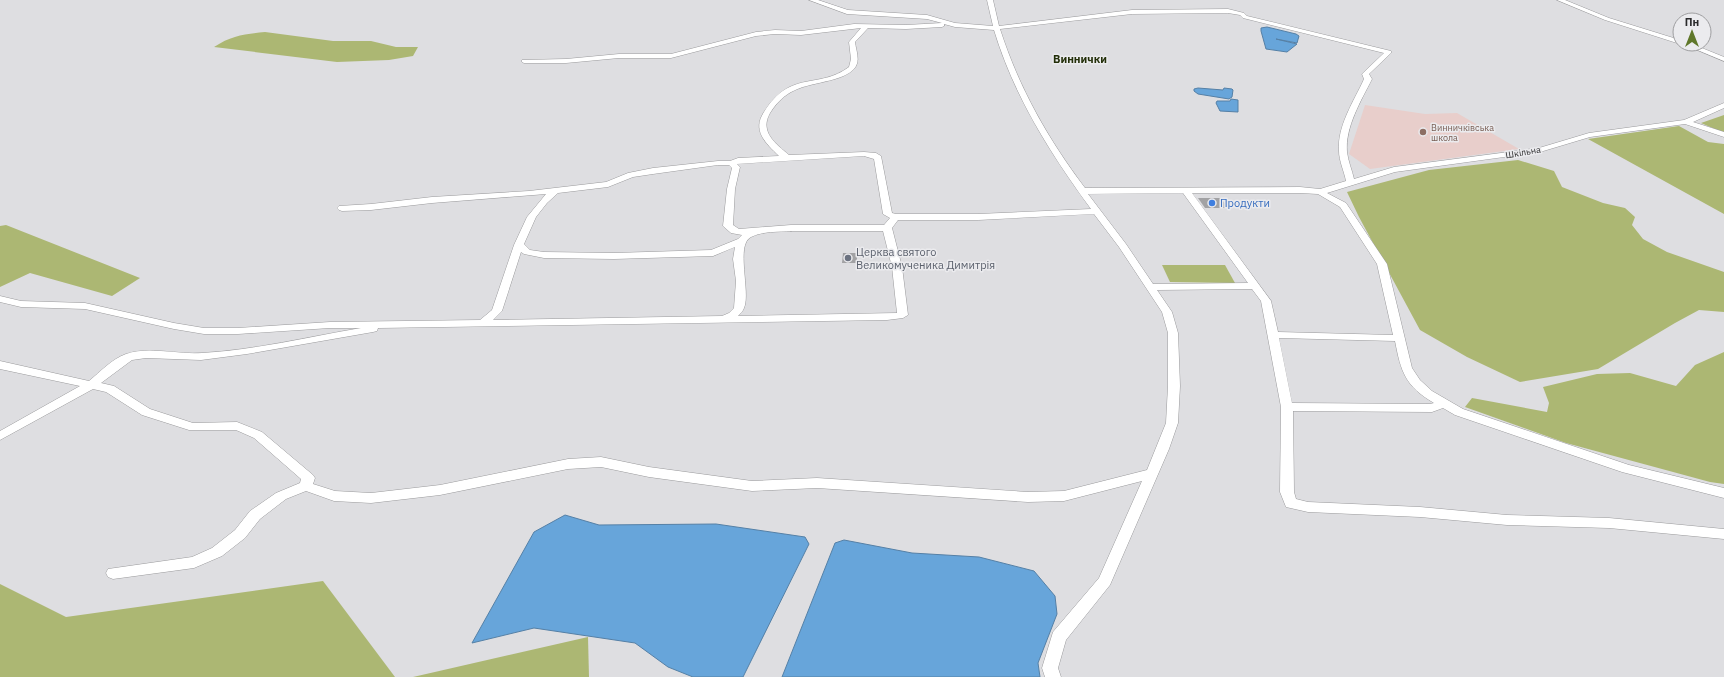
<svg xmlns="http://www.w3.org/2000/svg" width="1724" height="677" viewBox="0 0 1724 677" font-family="'IBM Plex Sans',sans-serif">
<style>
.education{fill:#e8cecb}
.green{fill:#acb773}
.water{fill:#67a5da;stroke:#5580a6}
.building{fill:#a2a2a4}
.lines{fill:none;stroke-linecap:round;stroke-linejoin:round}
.minor-casing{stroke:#9a9a9c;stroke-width:1}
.minor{fill:#fff;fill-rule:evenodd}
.education-dot{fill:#8d6e63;stroke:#ebebee;stroke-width:1.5}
.shop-dot{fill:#3f7fe0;stroke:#ebebee;stroke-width:1.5}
.worship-dot{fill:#6b7280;stroke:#ebebee;stroke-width:1.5}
.labels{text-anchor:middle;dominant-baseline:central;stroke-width:3;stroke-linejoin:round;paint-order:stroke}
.far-education-label{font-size:9px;fill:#785e54;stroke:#ebebee;text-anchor:start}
.far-street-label{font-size:9px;fill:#2b2b2c;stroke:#ebebee}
.far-quarter-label{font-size:11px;font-weight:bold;fill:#232f09;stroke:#ebebee}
.shop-label{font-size:11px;fill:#366cbe;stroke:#ebebee;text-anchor:start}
.worship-label{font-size:11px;fill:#5b616d;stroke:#ebebee;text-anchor:start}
</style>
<rect width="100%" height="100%" fill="#dedee1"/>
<!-- education -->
<polygon class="education" points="1365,105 1425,114 1457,113 1519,149 1370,169 1349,154"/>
<!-- green -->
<g class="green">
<path d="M265,32L333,41H371L396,47H418L413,56L389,60L337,62L214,47C232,35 245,34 265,32Z"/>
<polygon points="1724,115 1724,133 1701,123"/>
<polygon points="1679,126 1708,142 1724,144 1724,214 1588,139"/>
<polygon points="1518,160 1554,171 1562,187 1603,203 1625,208 1635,217 1632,225 1643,239 1667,252 1724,272 1724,312 1699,310 1675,323 1598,369 1520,382 1467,357 1420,330 1359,217 1347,192 1429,170"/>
<polygon points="6,225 140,278 112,296 30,273 0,287 0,226"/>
<polygon points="1162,265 1225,265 1235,283 1170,282"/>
<polygon points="1724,352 1724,484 1710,482 1566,443 1465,407 1472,398 1547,412 1549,403 1543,387 1597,374 1630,373 1676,386 1695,365"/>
<polygon points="323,581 395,677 0,677 0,584 66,617"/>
<polygon points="588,637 589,677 413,677"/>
</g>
<!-- water -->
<g class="water">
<polygon points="1267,27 1296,34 1299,36 1297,43 1276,39 1297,44 1287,52 1266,49 1261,31 1261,28"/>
<polygon points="1198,88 1223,90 1224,88 1232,89 1233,90 1232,97 1229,99 1198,94 1194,91 1194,89"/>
<polygon points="1231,99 1238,100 1238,112 1220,111 1216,103 1217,101 1230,101"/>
<polygon points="565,515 599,525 716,524 805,537 809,544 743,677 693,677 668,667 635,643 534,628 472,643 534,532"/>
<polygon points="844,540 912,553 979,557 1034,571 1055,596 1057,614 1038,663 1040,677 782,677 835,543"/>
</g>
<!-- building -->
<g class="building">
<polygon points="1198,198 1221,198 1228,208 1205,208"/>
<polygon points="843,253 857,253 857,263 842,263"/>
</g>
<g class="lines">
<defs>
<g id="minor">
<path d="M809,0H818L848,10L927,15L955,23L993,26L987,0H993L999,26L1132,10L1228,9L1244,13L1247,16L1391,51V53L1369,74L1372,79C1361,101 1345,127 1347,152C1348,161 1352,170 1354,179L1394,167L1539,148L1589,133L1684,120L1724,103V108L1693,122L1724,132V137L1685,124L1590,137L1540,152L1395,172L1327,193L1346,203L1387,264L1412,368L1420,380L1432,391L1463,409L1629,465L1724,488V498L1622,472L1455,415L1443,408L1432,412L1293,411L1294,492L1296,499L1308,502L1420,507L1507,515L1609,518L1724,529V539L1609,528L1507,525L1420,517L1308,512L1286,507L1280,492L1281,407L1261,301L1252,289L1157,290L1172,312L1178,333L1180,386L1178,423L1169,449L1110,585L1066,640L1058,668L1061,677H1045L1042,668L1053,632L1099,578L1142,481L1064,501L1028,502L817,488L752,491L649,477L601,467L568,469L440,495L371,503L334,501L306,491L286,499L260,519L245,538L222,556L194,568L113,579L108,577L106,573L108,569L192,557L212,548L235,530L250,511L276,493L300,483L301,479L254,438L236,430H189L142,415L106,392L93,389L0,440V431L80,386L0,369V361L89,381C100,372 112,359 126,354C149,346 178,355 202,353C255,350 308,337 361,328H330L238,334H204L174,329L85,309L21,307L0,302V296L21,301L85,303L174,323L204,328H238L330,322L480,320L492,310L514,245L527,217L546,194L432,203L371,210L342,211L339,210L337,208L339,206L371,204L432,197L529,191L606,182L628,173L653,168L718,161H730L738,158L779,156C765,143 752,130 764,112C791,69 818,90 849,67L851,59L849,42L861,28L801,35L775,34L756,36L671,58H619L566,63H524L522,62V60L566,59L619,54H671L756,32L775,30L801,31L854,24L906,25L942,23L927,19L847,14ZM1228,13L1240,15L1243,18L1384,53L1362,74L1364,79C1354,101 1337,126 1339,151C1339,161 1344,171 1346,181L1320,189L1300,187L1085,188C1048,139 1019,88 1000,29L1132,14ZM944,24L955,27L994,30C1014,96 1050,153 1091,209L978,214H896L892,213L881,156L876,153L864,152L789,155C776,144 759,132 770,113C788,85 807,87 835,79C842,77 849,74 854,69C861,61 856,51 855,42L868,28L906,29L942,27L944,26ZM864,156L874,159L883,214L890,218L884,225H791L739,229L733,225L735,189L740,167L737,164ZM718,165H729L732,168L727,189L723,226L731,233L742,235L738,239L711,250L614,253L544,252L530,250L524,244L536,217L547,203L558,193L608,187L633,177L653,174ZM1183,193L1248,283L1153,284L1126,244L1088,194ZM1192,193H1300L1318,194L1340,207L1377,264L1393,335L1278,332L1271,301ZM1094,214L1119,247L1162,312L1168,333V386L1166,423L1147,470L1064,491L1028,492L817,478L752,481L649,467L601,457L568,459L440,485L371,493L335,491L313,484L315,478L313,475L262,432L237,422L193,423L150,409L114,386L101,383L132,360L146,358L201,360L247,354L373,332L377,331L378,328L887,320L903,318L908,315L902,267L892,228L898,220H978ZM791,231H883L892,267L897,313L738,316C740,314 743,311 744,308C751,292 735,245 751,237C763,231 778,232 791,231ZM735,247L733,259L736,281L734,308L729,313L722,316L493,320L502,311L521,252L524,254L544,258L614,259L713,256ZM1279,338L1395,341C1401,372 1405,386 1434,403L1430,404L1292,403Z"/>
<polygon points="1557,0 1565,0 1609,18 1680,40 1680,44 1605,20"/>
<polygon points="1683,44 1692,44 1724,57 1724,61"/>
</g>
</defs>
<!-- minor casing -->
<use href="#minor" class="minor-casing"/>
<!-- minor -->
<use href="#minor" class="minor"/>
</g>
<!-- markers -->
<circle class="education-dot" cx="1423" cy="132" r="4"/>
<circle class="shop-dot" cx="1212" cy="203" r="4"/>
<circle class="worship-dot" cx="848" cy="258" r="4"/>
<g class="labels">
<!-- far-education labels -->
<g class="far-education-label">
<text x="1431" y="127">Винничківська<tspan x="1431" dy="10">школа</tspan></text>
</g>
<!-- far-street labels -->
<g class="far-street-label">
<text transform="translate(1523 152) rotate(-10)">Шкільна</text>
</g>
<!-- far-quarter labels -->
<g class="far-quarter-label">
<text x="1080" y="59">Виннички</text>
</g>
<!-- shop labels -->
<g class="shop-label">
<text x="1220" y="203">Продукти</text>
</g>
<!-- worship labels -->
<g class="worship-label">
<text x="856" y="252">Церква святого<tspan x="856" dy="13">Великомученика Димитрія</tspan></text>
</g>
</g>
<!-- north arrow -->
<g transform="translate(1692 32)"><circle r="19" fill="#ebebee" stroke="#9e9ea0"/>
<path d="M0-3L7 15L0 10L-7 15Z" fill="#5f772a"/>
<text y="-6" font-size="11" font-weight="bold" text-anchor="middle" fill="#2b2b2c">Пн</text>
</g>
</svg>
